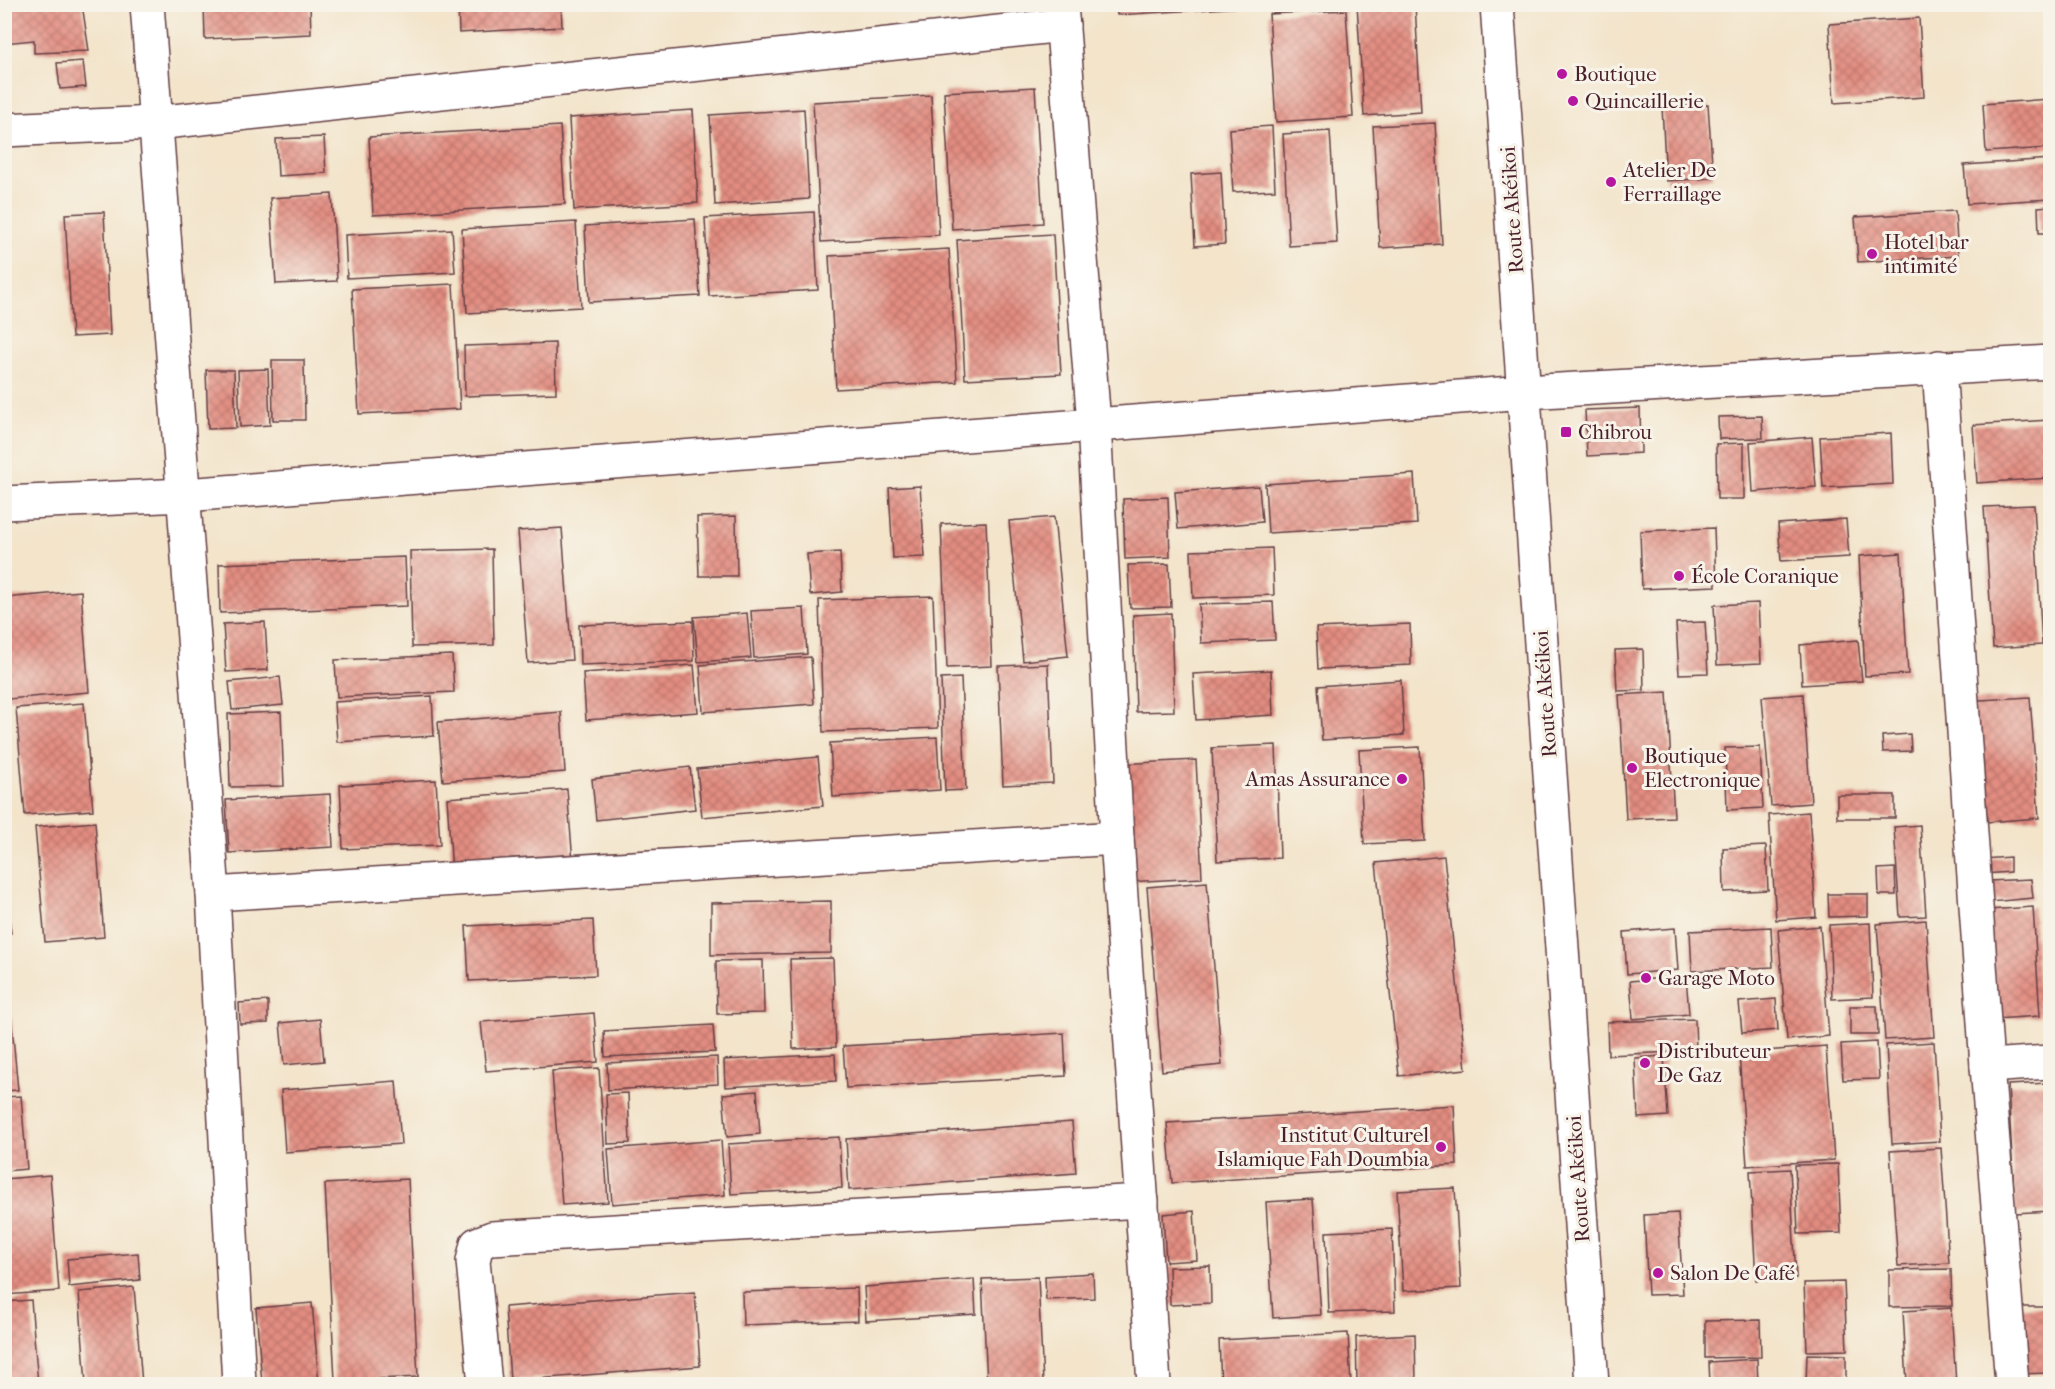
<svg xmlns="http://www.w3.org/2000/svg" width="2055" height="1389" viewBox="0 0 2055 1389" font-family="'IM FELL French Canon',serif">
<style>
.building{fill:url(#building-cross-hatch)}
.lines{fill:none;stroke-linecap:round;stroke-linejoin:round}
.minor-casing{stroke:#633d43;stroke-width:36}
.tertiary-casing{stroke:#633d43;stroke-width:36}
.minor{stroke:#fff;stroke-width:33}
.tertiary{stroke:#fff;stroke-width:33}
.poi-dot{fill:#b5179e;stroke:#f7f3e8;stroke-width:2}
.labels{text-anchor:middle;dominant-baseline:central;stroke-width:6;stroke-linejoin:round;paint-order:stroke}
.poi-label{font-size:21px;fill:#4a1f2b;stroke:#f7f3e8;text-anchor:start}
.street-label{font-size:21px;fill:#4a1f2b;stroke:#f7f3e8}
</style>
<defs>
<pattern id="building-cross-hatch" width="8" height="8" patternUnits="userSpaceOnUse" patternTransform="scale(1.5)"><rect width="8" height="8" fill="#e38d81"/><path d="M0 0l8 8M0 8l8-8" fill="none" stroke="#ba736a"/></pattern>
</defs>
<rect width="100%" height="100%" fill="#f7f3e8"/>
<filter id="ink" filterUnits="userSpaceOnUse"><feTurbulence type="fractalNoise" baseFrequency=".0167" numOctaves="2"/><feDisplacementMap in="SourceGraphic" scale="12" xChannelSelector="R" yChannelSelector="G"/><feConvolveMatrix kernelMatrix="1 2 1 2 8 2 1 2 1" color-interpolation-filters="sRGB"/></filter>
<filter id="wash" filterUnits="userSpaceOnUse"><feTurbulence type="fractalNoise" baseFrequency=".008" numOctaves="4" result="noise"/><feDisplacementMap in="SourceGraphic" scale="24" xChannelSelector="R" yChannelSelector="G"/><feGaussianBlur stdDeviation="1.35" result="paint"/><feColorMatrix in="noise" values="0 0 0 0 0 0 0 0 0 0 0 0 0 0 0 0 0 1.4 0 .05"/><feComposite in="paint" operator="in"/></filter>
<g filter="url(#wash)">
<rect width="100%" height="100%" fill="#f3e4ca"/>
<g id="blocks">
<!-- building -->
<g class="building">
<polygon points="4,4 82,4 89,51 34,53 34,40 4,43"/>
<polygon points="204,4 310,4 311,34 205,39"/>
<polygon points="458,4 561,4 562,27 459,33"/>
<polygon points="1116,4 1259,4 1259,6 1117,15"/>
<polygon points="1357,4 1415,4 1421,112 1364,116"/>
<polygon points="1346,10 1353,117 1276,122 1269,14"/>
<polygon points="1919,18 1924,97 1834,103 1829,24"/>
<polygon points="83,61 86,87 60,89 57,63"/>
<polygon points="1035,87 1043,223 952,229 944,92"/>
<polygon points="931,95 939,235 821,242 813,102"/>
<polygon points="2050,99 2050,148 1986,152 1983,104"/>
<polygon points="1708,104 1713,178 1666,181 1662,107"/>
<polygon points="804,109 809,199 715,205 710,115"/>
<polygon points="693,110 698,203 574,210 569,118"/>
<polygon points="1435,123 1442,244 1380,248 1373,126"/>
<polygon points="560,126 565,204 373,215 369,137"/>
<polygon points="1272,126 1275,190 1233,192 1229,129"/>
<polygon points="1330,131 1337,243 1289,246 1283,134"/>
<polygon points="324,137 326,173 278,176 276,139"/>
<polygon points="2050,159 2050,199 1967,204 1964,165"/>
<polygon points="1221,172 1225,244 1195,246 1191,174"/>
<polygon points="332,194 337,281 276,284 270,198"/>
<polygon points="2050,206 2050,233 2039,233 2038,207"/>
<polygon points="1955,211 1958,256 1858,262 1855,217"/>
<polygon points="104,212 110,335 72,337 65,214"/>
<polygon points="814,212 818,290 709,296 705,218"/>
<polygon points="695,219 700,296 589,302 585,226"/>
<polygon points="576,222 581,307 467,313 462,229"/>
<polygon points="452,229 455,272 347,278 345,235"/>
<polygon points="1053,234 1061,374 965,379 957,240"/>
<polygon points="949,249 957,382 836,389 829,256"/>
<polygon points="453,284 460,409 359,414 352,289"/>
<polygon points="555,343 556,393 465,396 464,346"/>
<polygon points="272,360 304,360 305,420 273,420"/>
<polygon points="268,369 270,425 240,427 238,370"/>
<polygon points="206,370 234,370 236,428 208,429"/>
<polygon points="1640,408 1641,453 1587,456 1585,410"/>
<polygon points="1762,416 1763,438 1719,439 1718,417"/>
<polygon points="2050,420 2050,478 1977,483 1973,425"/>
<polygon points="1891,433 1893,484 1823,488 1820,437"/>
<polygon points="1812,437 1816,487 1753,492 1750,442"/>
<polygon points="1744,443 1744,499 1717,499 1716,444"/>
<polygon points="1414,474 1417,524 1268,533 1265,484"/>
<polygon points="920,486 925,557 893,558 889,488"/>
<polygon points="1259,486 1262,522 1178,529 1175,492"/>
<polygon points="1168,497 1170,557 1125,559 1123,499"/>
<polygon points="2034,505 2042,645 1993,648 1984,507"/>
<polygon points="736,516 737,576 699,576 697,517"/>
<polygon points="1054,517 1068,656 1023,661 1009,521"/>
<polygon points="1846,519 1849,557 1781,561 1778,524"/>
<polygon points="986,522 992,666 947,668 941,524"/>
<polygon points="562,528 572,660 528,663 518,531"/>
<polygon points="1714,528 1716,586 1642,589 1640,531"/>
<polygon points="1272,548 1274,595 1193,598 1191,551"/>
<polygon points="492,549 494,645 412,647 410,551"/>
<polygon points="840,552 842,592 810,595 807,554"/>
<polygon points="1901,553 1908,674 1865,676 1859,556"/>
<polygon points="405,557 407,606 220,613 219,564"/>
<polygon points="1169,564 1171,607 1130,608 1128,565"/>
<polygon points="81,591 89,692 8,699 4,598"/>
<polygon points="933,596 938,728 823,732 819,600"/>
<polygon points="1273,602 1275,640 1201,643 1199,604"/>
<polygon points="1758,603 1761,663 1717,665 1714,605"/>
<polygon points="804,608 807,654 754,658 751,611"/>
<polygon points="747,613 751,658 698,662 694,617"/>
<polygon points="1171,613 1174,711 1136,712 1133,615"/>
<polygon points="693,621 694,661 580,665 579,625"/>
<polygon points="265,622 268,670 226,672 223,624"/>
<polygon points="1705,622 1708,673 1679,674 1676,623"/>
<polygon points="1410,624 1411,665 1318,669 1316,628"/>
<polygon points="1858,640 1862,681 1802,685 1800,645"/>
<polygon points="1643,649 1644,690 1617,691 1615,650"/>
<polygon points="452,655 454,692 337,697 335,660"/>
<polygon points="811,657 814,704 703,712 700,665"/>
<polygon points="1048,664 1053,783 1003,785 998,666"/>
<polygon points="694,665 698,712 586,720 583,673"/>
<polygon points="1271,670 1273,715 1196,720 1193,674"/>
<polygon points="280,677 283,705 232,710 229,682"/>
<polygon points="961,678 966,790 945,791 941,679"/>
<polygon points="1401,680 1404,735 1322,740 1318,686"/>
<polygon points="1667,692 1674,817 1626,819 1619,695"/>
<polygon points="1803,694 1811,803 1771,806 1762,697"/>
<polygon points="432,696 434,736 337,742 334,702"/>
<polygon points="2030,697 2039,818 1973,823 1964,701"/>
<polygon points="84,703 93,810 25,815 16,708"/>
<polygon points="281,712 284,786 230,787 228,714"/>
<polygon points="561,712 565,772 443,781 438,722"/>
<polygon points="1910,734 1911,751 1883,752 1882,736"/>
<polygon points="937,737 940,790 833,797 830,743"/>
<polygon points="1276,745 1280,858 1217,861 1212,748"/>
<polygon points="1420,747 1425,841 1364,844 1359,750"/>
<polygon points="1760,747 1763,808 1727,810 1725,748"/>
<polygon points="818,757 823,806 702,817 697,769"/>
<polygon points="1196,760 1202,878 1126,882 1119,764"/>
<polygon points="690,767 695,809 596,820 592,779"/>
<polygon points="436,780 440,845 343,849 340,785"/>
<polygon points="567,789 573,862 452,872 447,798"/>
<polygon points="4,791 6,791 8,810 4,811"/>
<polygon points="330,794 333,847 229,853 226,800"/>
<rect x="1837" y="795" width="58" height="23"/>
<polygon points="1809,812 1816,917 1776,920 1769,815"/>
<polygon points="95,822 104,937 45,942 35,827"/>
<polygon points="1920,825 1926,916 1900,917 1894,827"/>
<polygon points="1766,846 1768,890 1724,892 1723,848"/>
<polygon points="1444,856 1466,1069 1399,1076 1376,863"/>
<polygon points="2010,857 2010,872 1984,874 1983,859"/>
<polygon points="1895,868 1896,895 1879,895 1878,869"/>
<polygon points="4,877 11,933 4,933"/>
<polygon points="2031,879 2033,898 1990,902 1989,881"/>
<polygon points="1207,882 1222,1065 1162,1071 1147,887"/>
<polygon points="1828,894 1868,894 1868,916 1829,917"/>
<polygon points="831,901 831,953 711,955 711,903"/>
<polygon points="2033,907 2040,1016 1995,1019 1988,910"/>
<polygon points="593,920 596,975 469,981 466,926"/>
<polygon points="1926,920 1934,1037 1885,1040 1877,924"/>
<polygon points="1870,923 1873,997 1832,999 1829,925"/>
<polygon points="1820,926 1829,1036 1787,1040 1778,930"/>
<polygon points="1771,927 1773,967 1692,971 1690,931"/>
<polygon points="1675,928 1678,970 1627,974 1624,932"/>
<polygon points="4,940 18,1090 4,1091"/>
<polygon points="833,958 836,1047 793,1049 790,959"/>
<polygon points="763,960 764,1013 717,1014 716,961"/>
<polygon points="1686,976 1689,1014 1633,1019 1630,981"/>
<polygon points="1776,999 1778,1030 1742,1033 1739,1002"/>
<polygon points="268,1001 268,1023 240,1024 239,1003"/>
<polygon points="1850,1006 1877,1006 1878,1035 1850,1035"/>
<polygon points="594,1013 598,1062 486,1071 481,1022"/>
<polygon points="320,1019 324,1061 284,1065 280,1023"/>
<polygon points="1695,1019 1696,1051 1608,1055 1607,1022"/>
<polygon points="713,1025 715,1052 605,1057 604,1031"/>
<polygon points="1064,1033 1066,1076 846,1088 843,1046"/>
<polygon points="1877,1042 1879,1079 1843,1080 1841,1044"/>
<polygon points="1934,1042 1940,1141 1892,1144 1886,1045"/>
<polygon points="1826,1046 1834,1160 1747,1166 1739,1053"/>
<polygon points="835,1054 836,1081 725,1087 724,1060"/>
<polygon points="1664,1056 1668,1116 1638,1118 1635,1058"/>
<polygon points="717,1057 718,1084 608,1090 607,1063"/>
<polygon points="599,1068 608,1202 562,1205 552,1071"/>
<polygon points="396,1081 401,1144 285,1152 281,1090"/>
<polygon points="2048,1083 2050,1211 2015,1213 2008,1085"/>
<polygon points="757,1091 760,1134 727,1137 723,1094"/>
<polygon points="628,1093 630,1143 608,1144 606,1094"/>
<polygon points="21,1096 27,1169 4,1171 4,1097"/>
<polygon points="1454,1105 1457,1165 1172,1183 1167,1123"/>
<polygon points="1072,1122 1076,1173 849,1190 846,1139"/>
<polygon points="839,1137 842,1188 731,1194 728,1144"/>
<polygon points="721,1140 725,1195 612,1204 608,1149"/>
<polygon points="1941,1148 1949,1263 1898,1266 1890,1151"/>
<polygon points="1838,1164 1841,1233 1798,1234 1795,1165"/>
<polygon points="1790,1169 1796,1278 1756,1280 1750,1171"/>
<polygon points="50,1175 59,1291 4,1295 4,1179"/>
<polygon points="408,1179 418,1377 335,1381 325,1184"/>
<polygon points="1455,1188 1461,1288 1403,1291 1397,1191"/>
<polygon points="1313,1199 1321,1315 1273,1318 1266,1202"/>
<polygon points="1194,1211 1197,1260 1166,1262 1163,1214"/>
<polygon points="1678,1213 1683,1294 1648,1295 1644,1215"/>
<polygon points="1392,1229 1395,1311 1329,1313 1326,1232"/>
<polygon points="138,1253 140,1280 69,1287 67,1259"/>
<polygon points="1210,1266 1211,1303 1170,1305 1169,1267"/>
<polygon points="1951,1269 1952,1306 1889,1307 1889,1270"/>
<polygon points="1093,1273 1094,1298 1046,1300 1045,1276"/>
<polygon points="1038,1277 1043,1384 987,1384 982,1279"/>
<polygon points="974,1279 976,1314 866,1321 864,1287"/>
<polygon points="1844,1282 1847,1350 1807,1351 1804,1283"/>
<polygon points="134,1287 142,1384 86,1384 79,1292"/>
<polygon points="857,1288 858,1321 743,1325 742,1292"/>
<polygon points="695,1292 700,1366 510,1381 505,1307"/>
<polygon points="31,1300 38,1384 4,1384 4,1302"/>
<polygon points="312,1303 319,1384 262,1384 256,1308"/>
<polygon points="2019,1307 2050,1307 2050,1373 2020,1374"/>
<polygon points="1951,1308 1956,1384 1907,1384 1903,1311"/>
<polygon points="1760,1320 1761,1357 1705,1358 1705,1321"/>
<polygon points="1348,1333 1351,1384 1221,1384 1219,1340"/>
<polygon points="1415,1334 1416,1384 1357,1384 1356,1337"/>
<polygon points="1807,1354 1846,1355 1846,1384 1806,1384"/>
<polygon points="1757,1359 1758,1384 1710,1384 1709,1362"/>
</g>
</g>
</g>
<g filter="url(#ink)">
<use href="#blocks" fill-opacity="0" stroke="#633d43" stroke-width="1.5"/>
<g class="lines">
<defs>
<g id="minor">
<polyline points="147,4 213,894 239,1384"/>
<polyline points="1061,4 1094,424 1117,838 1154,1384"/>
<polyline points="4,130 155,123 1063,25"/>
<polyline points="1939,367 1987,1066 2012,1384"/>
<polyline points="4,503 185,495 1525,392 2050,362"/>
<polyline points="213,894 1117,838"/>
<polyline points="1987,1066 2050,1062"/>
<polyline points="485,1384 473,1261 477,1244 492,1238 1142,1201"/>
</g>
<polyline id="tertiary" points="1497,4 1592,1384"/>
</defs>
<!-- minor casing -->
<use href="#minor" class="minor-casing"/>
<!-- tertiary casing -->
<use href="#tertiary" class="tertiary-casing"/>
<!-- minor -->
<use href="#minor" class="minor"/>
<!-- tertiary -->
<use href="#tertiary" class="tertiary"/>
</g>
</g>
<!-- markers -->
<g class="poi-dot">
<circle cx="1562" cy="74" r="6"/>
<circle cx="1573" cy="101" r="6"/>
<circle cx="1611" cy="182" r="6"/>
<circle cx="1872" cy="254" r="6"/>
<rect x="1560" y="426" width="12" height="12" rx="3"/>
<circle cx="1679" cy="576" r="6"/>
<circle cx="1632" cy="768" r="6"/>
<circle cx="1402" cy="779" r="6"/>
<circle cx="1646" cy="978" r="6"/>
<circle cx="1645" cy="1063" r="6"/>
<circle cx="1441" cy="1147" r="6"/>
<circle cx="1658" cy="1273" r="6"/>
</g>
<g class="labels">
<!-- poi labels -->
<g class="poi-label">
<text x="1574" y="74">Boutique</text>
<text x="1585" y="101">Quincaillerie</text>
<text x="1623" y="170">Atelier De<tspan x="1623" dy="24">Ferraillage</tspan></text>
<text x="1884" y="242">Hotel bar<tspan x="1884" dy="24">intimité</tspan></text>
<text x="1578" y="432">Chibrou</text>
<text x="1691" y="576">École Coranique</text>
<text x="1644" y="756">Boutique<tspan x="1644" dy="24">Electronique</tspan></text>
<text x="1390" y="779" text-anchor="end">Amas Assurance</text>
<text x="1658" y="978">Garage Moto</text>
<text x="1657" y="1051">Distributeur<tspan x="1657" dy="24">De Gaz</tspan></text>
<text x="1429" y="1135" text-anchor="end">Institut Culturel<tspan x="1429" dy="24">Islamique Fah Doumbia</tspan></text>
<text x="1670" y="1273">Salon De Café</text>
</g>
<!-- street labels -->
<g class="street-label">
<text transform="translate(1512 210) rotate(-94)">Route Akéikoi</text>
<text transform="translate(1545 694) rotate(-94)">Route Akéikoi</text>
<text transform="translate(1578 1179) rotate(-94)">Route Akéikoi</text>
</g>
</g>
<!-- margin -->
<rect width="2055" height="1389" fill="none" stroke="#f7f3e8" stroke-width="24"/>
</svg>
